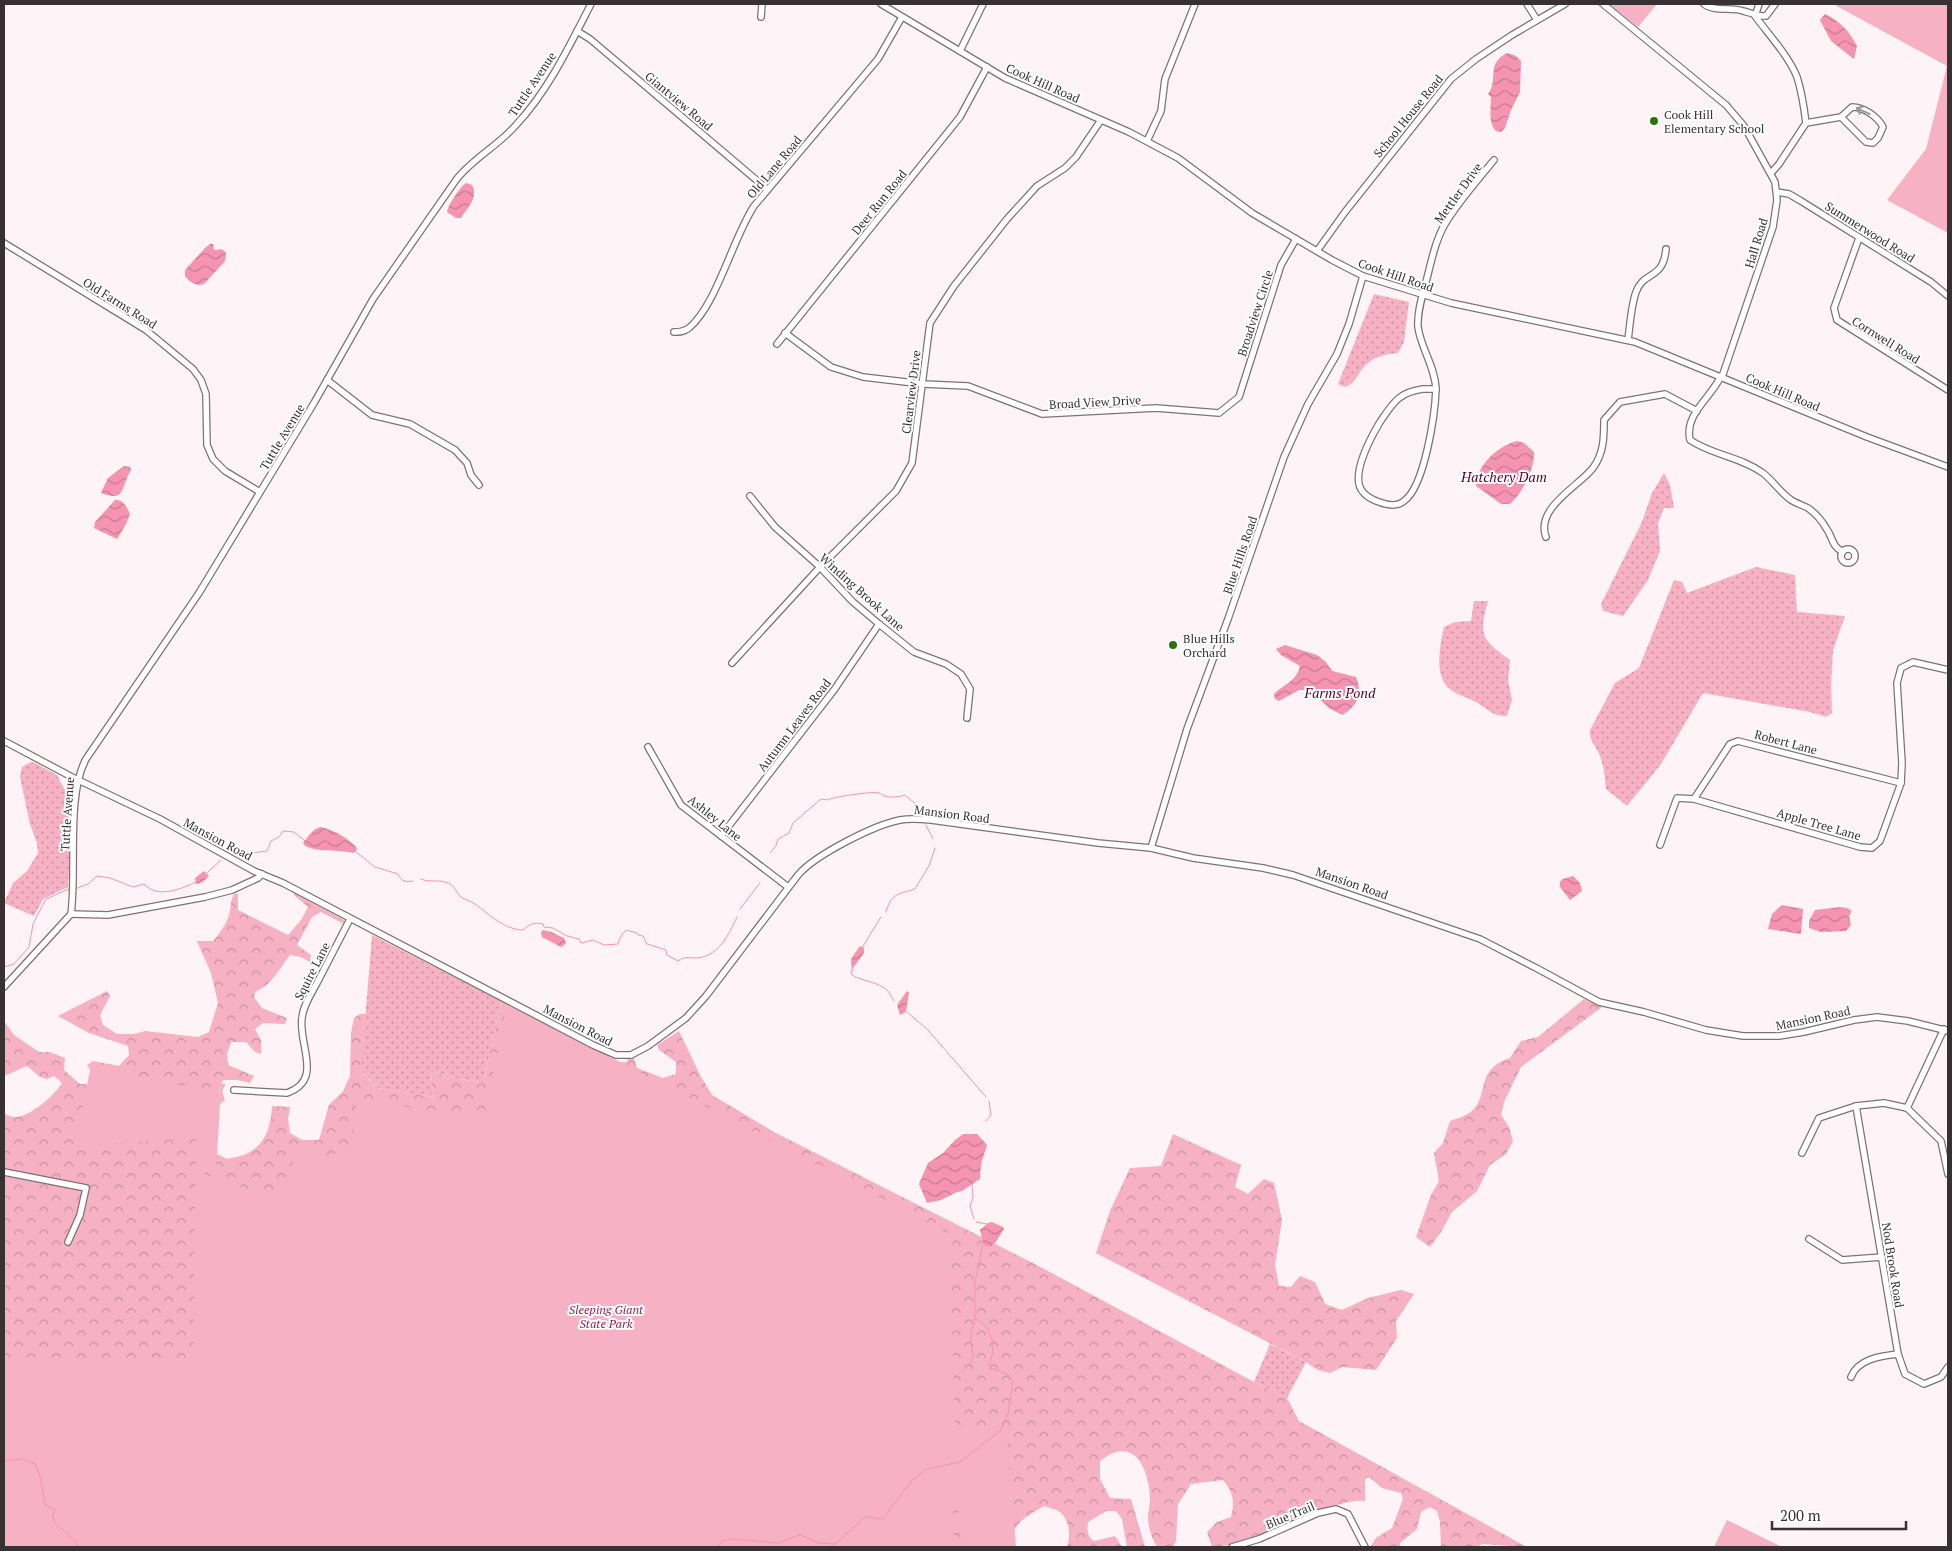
<svg xmlns="http://www.w3.org/2000/svg" width="1952" height="1551" viewBox="0 0 1952 1551" font-family="'PT Serif',serif">
<style>
.grass{fill:url(#grass-dots)}
.forest{fill:url(#forest-crowns)}
.park{fill:#f6b1c5}
.water{fill:url(#water-waves)}
.lines{fill:none;stroke-linecap:round;stroke-linejoin:round}
.stream{stroke:#f494b2;stroke-width:1}
.minor-casing{stroke:#807175;stroke-width:8}
.minor{stroke:#fff;stroke-width:5.5}
.oneway{stroke:#9c9899}
.poi-dot{fill:#2e710d;stroke:#fff;stroke-width:2}
.labels{text-anchor:middle;dominant-baseline:central;stroke-width:4;stroke-linejoin:round;paint-order:stroke}
.street-label{font-size:12px;fill:#383133;stroke:#fff}
.poi-label{font-size:12px;fill:#383133;stroke:#fff;text-anchor:start}
.park-label{font-size:12px;font-style:italic;fill:#902150;stroke:#fff}
.water-label{font-size:14px;font-style:italic;fill:#58012b;stroke:#fff}
</style>
<defs>
<pattern id="grass-dots" width="8" height="8" patternUnits="userSpaceOnUse" patternTransform="scale(1.25)"><rect width="8" height="8" fill="#f6b1c5"/><path d="M2 2h.1M6 6h.1" fill="none" stroke="#c891a1" stroke-width="1.8" stroke-linecap="round"/></pattern>
<pattern id="forest-crowns" width="20" height="18" patternUnits="userSpaceOnUse" patternTransform="scale(1.25)"><rect width="20" height="18" fill="#f6b1c5"/><path d="M2 6a3 3 0 1 1 6 0M12 15a3 3 0 1 1 6 0" fill="none" stroke="#c891a1"/></pattern>
<pattern id="water-waves" width="16" height="10" patternUnits="userSpaceOnUse" patternTransform="scale(1.25)"><rect width="16" height="10" fill="#f494b2"/><path d="M0 5q4-4 8 0t8 0" fill="none" stroke="#c77991"/></pattern>
</defs>
<rect width="100%" height="100%" fill="#fef3f6"/>
<!-- grass -->
<g class="grass">
<path d="M1374,294L1409,302L1404,342L1398,353C1387,354 1375,356 1367,364C1358,371 1357,383 1345,387L1338,384Z"/>
<polygon points="1664,473 1670,485 1674,508 1664,508 1658,523 1660,551 1648,580 1623,616 1603,611 1601,604 1642,522 1652,493"/>
<path d="M1756,567L1795,575L1797,612L1845,616L1833,650L1831,685L1832,713L1826,717L1810,712L1703,693L1661,764L1627,806L1606,789C1605,777 1604,767 1600,756C1596,745 1589,742 1590,730L1615,683L1639,668L1674,580L1682,582L1687,593Z"/>
<path d="M1474,601H1488C1478,635 1482,640 1510,660L1508,680L1512,700L1507,716C1495,717 1489,710 1479,704C1471,698 1459,696 1451,690C1433,677 1440,646 1444,627L1455,622L1471,621Z"/>
<polygon points="31,762 35,763 57,775 68,796 71,836 68,887 43,899 34,916 4,903 13,883 27,871 38,853 37,843 30,824 20,777 22,767"/>
<polygon points="372,935 501,1001 483,1084 431,1072 433,1097 378,1088 361,1071"/>
<polygon points="1270,1344 1306,1362 1287,1398 1254,1382"/>
</g>
<!-- forest -->
<g class="forest">
<path d="M294,893L344,920V924L321,912L312,917L297,945L311,955L310,962L301,957L290,955C279,969 272,985 255,992L254,997L262,1008L287,1018L285,1024L263,1023L255,1029L261,1040V1054L255,1052L246,1042H231L227,1054L228,1065L254,1076L250,1083L238,1080H223L219,1089L215,1153L227,1159C234,1157 244,1156 250,1152C267,1142 271,1124 272,1106L290,1107L288,1119L290,1133L302,1140H319L329,1105L343,1091L350,1076L351,1033L354,1018L360,1014H366L361,1072L378,1088L433,1097L431,1072L483,1084L501,1001L609,1055L608,1058C615,1061 621,1063 628,1062L627,1058H634L637,1068L663,1078L676,1074V1062L659,1050L657,1045L679,1031L700,1075L712,1095L774,1132L1035,1264L1254,1382L1287,1398L1299,1421L1527,1547L1482,1544L1477,1547H1441L1440,1522L1437,1511L1430,1507L1421,1512L1417,1529L1400,1543V1547H1370L1376,1538L1392,1528L1403,1499L1401,1493L1382,1488L1369,1477L1365,1479V1501C1355,1500 1347,1502 1338,1505C1296,1515 1257,1544 1212,1547L1207,1532L1217,1522L1231,1517C1235,1501 1233,1492 1223,1480L1191,1484L1178,1504L1176,1541L1173,1547H1157C1152,1538 1148,1528 1148,1518C1148,1511 1150,1505 1150,1499C1150,1478 1140,1443 1113,1453C1109,1454 1104,1459 1100,1461V1479L1110,1498L1131,1499L1145,1547H1127L1122,1519L1116,1511H1106L1088,1522C1087,1530 1087,1536 1094,1541L1115,1536L1122,1547H1067C1071,1536 1070,1521 1060,1512C1056,1509 1049,1508 1044,1506C1025,1517 1012,1524 1009,1547H4V1113C7,1115 11,1117 15,1117C29,1118 56,1094 62,1083L54,1076L47,1079L40,1077L27,1066L4,1076V1021L14,1035L39,1052H50L65,1058L64,1070L80,1084H93V1073L87,1065L93,1061L119,1066L129,1055L128,1046L89,1033L58,1016L107,991L110,996L100,1015L103,1025L117,1034H134L145,1031L198,1037L209,1032L218,1003L211,973L197,941H213C219,934 226,925 229,915C231,908 230,901 234,894H238V910L288,935L301,920L308,907L294,895Z"/>
<path d="M1584,999L1602,1007L1521,1067L1504,1102L1501,1115L1509,1127L1513,1141L1506,1154L1490,1165L1477,1191L1452,1212L1441,1232L1430,1247L1416,1237L1431,1195L1439,1181L1434,1153L1443,1143L1450,1121C1455,1119 1463,1117 1468,1114C1492,1099 1472,1070 1510,1058L1521,1041L1538,1037Z"/>
<polygon points="1173,1134 1241,1165 1235,1187 1248,1194 1264,1179 1274,1183 1282,1220 1275,1265 1279,1286 1291,1287 1300,1276 1315,1282 1325,1304 1342,1310 1368,1298 1401,1290 1414,1294 1396,1321 1397,1338 1376,1370 1342,1367 1330,1373 1318,1370 1306,1362 1096,1253 1110,1211 1130,1168 1161,1166"/>
</g>
<!-- park -->
<g class="park">
<polygon points="1609,4 1657,4 1638,27"/>
<polygon points="1833,4 1948,4 1948,233 1887,200 1926,149 1947,66"/>
<path d="M507,1003L954,1236L950,1256L955,1428L1007,1433L1016,1547H961L958,1507H953L954,1547H4V1361L193,1359L196,1138L89,1145L75,1141L91,1066L219,1093L220,1084H226L222,1091L225,1100L220,1104L216,1171H197C216,1178 266,1202 281,1186C287,1180 297,1152 301,1143L326,1156L351,1149L357,1099L484,1119Z"/>
<polygon points="1727,1520 1782,1547 1714,1547"/>
</g>
<!-- water -->
<g class="water">
<path d="M1825,14C1841,22 1849,31 1857,46L1854,59L1831,41L1820,20Z"/>
<path d="M1508,53L1516,56L1521,61L1520,92L1511,110L1505,128L1501,132L1496,131C1488,123 1491,108 1491,97L1488,94C1499,81 1485,62 1508,53Z"/>
<path d="M466,183L472,185C479,198 467,208 461,218H456L447,212C448,205 460,187 466,183Z"/>
<path d="M210,244H213L214,250C220,250 222,247 226,253L225,261L205,283C198,288 190,282 185,276V270L205,248Z"/>
<path d="M1517,441L1524,443L1534,452C1535,468 1522,494 1510,504H1501L1476,486C1477,464 1498,446 1517,441Z"/>
<path d="M124,466L130,467L131,470C121,486 126,503 101,493L108,478Z"/>
<path d="M115,500C123,499 127,507 130,514L126,524L117,539L94,528L95,522Z"/>
<path d="M1285,645L1317,655L1326,662L1332,671L1356,677C1363,693 1357,707 1342,715L1329,708L1310,690H1299L1279,701L1275,699L1274,694C1284,684 1296,682 1300,666L1281,655L1276,649Z"/>
<path d="M321,827C335,831 347,837 357,848L356,851L353,853C337,849 321,853 305,846L303,843C308,837 313,828 321,827Z"/>
<polygon points="204,871 209,876 203,882 196,884 195,878"/>
<polygon points="1573,876 1580,883 1582,891 1570,900 1560,887 1560,882 1563,879"/>
<polygon points="1782,905 1803,909 1801,934 1768,929 1772,914"/>
<polygon points="1840,907 1847,908 1852,911 1849,916 1851,925 1846,931 1821,932 1809,928 1809,921 1815,910"/>
<polygon points="543,930 551,932 564,938 566,943 563,946 561,947 542,937 541,932"/>
<polygon points="860,946 864,948 864,953 853,968 852,973 851,959"/>
<polygon points="907,991 909,993 906,1012 900,1015 897,1005"/>
<polygon points="963,1134 977,1134 987,1145 981,1164 980,1179 962,1191 957,1192 941,1200 927,1203 919,1184 928,1163 943,1153 955,1140"/>
<polygon points="992,1222 1003,1227 1004,1229 995,1243 990,1247 984,1245 980,1230 988,1223"/>
</g>
<g class="lines">
<!-- stream -->
<g class="stream">
<polyline points="926,825 933,839"/>
<path d="M226,851C231,853 235,853 239,849L251,853L267,851L271,841L279,837L283,831L294,832L305,841"/>
<path d="M355,851L375,867L398,874C402,882 405,882 413,881"/>
<path d="M770,853L776,846L778,839L789,833L793,823L821,799L827,800C833,797 872,791 879,793C881,793 883,796 885,796C891,798 899,797 905,795L924,811L927,817"/>
<polyline points="207,873 221,860"/>
<path d="M421,879C430,883 439,879 448,883C456,886 455,892 461,897C465,900 471,901 475,904C489,914 505,930 523,930C530,924 533,922 543,924L544,927L553,928L567,936L579,939L581,943L593,940L604,945L618,944L621,936L626,930L637,933L638,935L643,936L647,944L666,950L667,955L678,961C684,956 690,958 697,958C719,956 729,934 737,917"/>
<path d="M75,889L88,884L97,876L110,878L133,887L144,884C157,899 182,889 196,882"/>
<polyline points="740,909 760,883"/>
<path d="M886,912C891,893 899,894 915,889L929,866L935,848"/>
<polyline points="862,948 881,917"/>
<polyline points="4,967 14,964 29,947 33,924 46,899 69,889"/>
<path d="M851,971L852,975C864,982 877,981 888,991C890,994 892,998 894,1001"/>
<polyline points="907,1012 928,1030 986,1097"/>
<polyline points="986,1121 991,1115 989,1101"/>
<polyline points="972,1184 973,1197 970,1206 974,1219"/>
<polyline points="976,1222 987,1224"/>
<polyline points="965,1368 971,1363 973,1356 971,1341 971,1332 975,1319 975,1282 983,1242"/>
<path d="M4,1461L23,1459L35,1464L41,1479L45,1505L55,1510C45,1527 75,1532 78,1547"/>
<path d="M718,1547L722,1541L732,1539L778,1543L800,1535L819,1543L835,1544L865,1517L883,1519L912,1480L927,1469L960,1462L1001,1430L1008,1414L1013,1381L1007,1374L991,1368L989,1364C997,1348 993,1326 975,1319"/>
</g>
<defs>
<g id="minor">
<polyline points="881,4 1005,78 1129,132 1178,158 1252,213 1332,260 1363,276 1451,303 1635,342 1867,437 1948,467"/>
<polyline points="1527,4 1537,20"/>
<polyline points="1603,4 1726,105 1744,126 1775,182 1777,200 1773,227 1722,377"/>
<path d="M1704,4C1714,12 1731,7 1743,11C1752,13 1757,16 1766,16L1775,4"/>
<path d="M1759,4L1755,16C1769,35 1788,55 1797,77C1802,92 1804,107 1806,123L1779,164L1771,173"/>
<polyline points="761,17 762,4"/>
<polyline points="577,31 590,39 767,189"/>
<polyline points="960,51 983,4"/>
<path d="M1806,123L1841,117L1852,107C1864,107 1878,117 1883,127L1878,138L1873,143L1866,142L1841,117"/>
<polyline points="1147,141 1161,111 1165,79 1195,4"/>
<polyline points="1777,192 1789,194 1801,201 1931,282 1948,296"/>
<polyline points="1859,238 1834,308 1837,320 1948,390"/>
<polyline points="4,243 146,330 193,369 201,380 206,394 207,445 213,459 225,471 260,492"/>
<polyline points="1317,251 1345,212 1451,79 1476,59 1512,35 1565,4"/>
<path d="M674,332C679,332 684,332 689,328C717,304 732,240 754,206L878,59L902,17"/>
<polyline points="785,333 831,367 863,377 923,384 968,386 1042,414 1156,408 1219,413 1239,397 1281,265 1296,239"/>
<path d="M1628,340C1630,325 1631,306 1636,292C1644,270 1663,281 1666,249"/>
<polyline points="777,344 960,117 987,67"/>
<path d="M1721,376C1711,398 1684,414 1690,440C1712,455 1741,457 1763,473C1773,481 1780,492 1791,500C1796,503 1802,505 1808,508C1815,513 1822,521 1826,528C1833,537 1831,546 1843,552"/>
<polyline points="327,380 372,415 410,424 455,450 467,463 471,475 479,485"/>
<path d="M1423,389H1436C1435,414 1425,486 1404,501C1397,507 1387,505 1379,502C1373,500 1367,497 1363,492C1349,477 1371,437 1380,422C1393,403 1399,392 1423,389Z"/>
<path d="M1436,389C1435,366 1421,349 1418,327C1417,312 1422,297 1426,282C1431,263 1435,241 1445,224C1459,201 1477,181 1494,160"/>
<polyline points="750,496 775,527 820,567 853,602 879,624 914,652 946,664 961,674 970,689 967,718"/>
<path d="M1546,537C1535,508 1579,486 1593,468C1604,453 1604,437 1604,420L1620,402L1665,394L1697,411"/>
<circle cx="1848" cy="556" r="7"/>
<polyline points="732,663 820,567 896,491 912,463 930,323 954,286 1007,219 1037,186 1065,168 1076,157 1101,120"/>
<path d="M4,741L72,777L160,819L254,871L283,883L593,1045L616,1055H631L648,1046L686,1018L706,996L798,875C815,855 874,825 900,820C910,818 921,819 931,820L1098,843L1151,848L1193,858L1263,868L1293,875L1480,939L1540,970L1599,1002L1644,1012L1706,1030L1743,1036H1779L1804,1032L1854,1020L1877,1017L1908,1021L1948,1031"/>
<polyline points="648,747 681,805 788,887"/>
<polyline points="1694,799 1730,744 1738,741 1901,783"/>
<polyline points="721,836 834,690 879,624"/>
<polyline points="1660,845 1677,798 1694,799 1860,847 1872,848 1880,841 1901,783 1902,763 1897,683 1901,668 1913,662 1948,670"/>
<polyline points="1151,848 1187,729 1228,619 1284,457 1308,404 1337,354 1349,324 1363,276"/>
<polyline points="71,914 108,915 205,897 232,890 258,878 262,874"/>
<path d="M4,987L71,914C77,871 66,795 86,759L199,593L314,403L373,299L456,180C473,158 498,146 516,125C548,91 570,45 591,4"/>
<path d="M234,1090L287,1093C324,1080 298,1045 302,1018C303,1006 311,994 317,983C328,962 339,940 350,919"/>
<polyline points="1856,1106 1898,1354 1905,1374 1924,1384 1941,1377 1948,1367"/>
<polyline points="1907,1108 1944,1029"/>
<polyline points="1802,1153 1819,1118 1856,1106 1884,1103 1907,1108 1941,1141 1948,1174"/>
<polyline points="4,1172 86,1188 80,1215 68,1242"/>
<polyline points="1809,1239 1842,1260 1882,1257"/>
<path d="M1851,1377C1858,1359 1880,1356 1898,1354"/>
<polyline points="1232,1547 1259,1539 1318,1513 1336,1509 1348,1514 1365,1547"/>
</g>
</defs>
<!-- minor casing -->
<use href="#minor" class="minor-casing"/>
<!-- minor -->
<use href="#minor" class="minor"/>
</g>
<!-- one-way arrows -->
<defs><path id="oneway-shaft" d="M-6 0H5M1.5-3L5.5 0L1.5 3" fill="none" stroke-width="1.6" stroke-linecap="round" stroke-linejoin="round" transform="scale(1.25)"/></defs>
<use class="oneway" href="#oneway-shaft" transform="translate(1863 111) rotate(-155)"/>
<!-- markers -->
<g class="poi-dot">
<circle cx="1654" cy="121" r="5"/>
<circle cx="1173" cy="645" r="5"/>
</g>
<g class="labels">
<!-- street labels -->
<g class="street-label">
<text transform="translate(1043 83) rotate(24)">Cook Hill Road</text>
<text transform="translate(532 84) rotate(-56)">Tuttle Avenue</text>
<text transform="translate(679 101) rotate(40)">Giantview Road</text>
<text transform="translate(1408 116) rotate(-51)">School House Road</text>
<text transform="translate(774 167) rotate(-50)">Old Lane Road</text>
<text transform="translate(1458 193) rotate(-54)">Mettler Drive</text>
<text transform="translate(879 202) rotate(-51)">Deer Run Road</text>
<text transform="translate(1870 232) rotate(32)">Summerwood Road</text>
<text transform="translate(1756 243) rotate(-73)">Hall Road</text>
<text transform="translate(1396 275) rotate(19)">Cook Hill Road</text>
<text transform="translate(120 303) rotate(32)">Old Farms Road</text>
<text transform="translate(1255 313) rotate(-72)">Broadview Circle</text>
<text transform="translate(1886 340) rotate(32)">Cornwell Road</text>
<text transform="translate(911 392) rotate(-83)">Clearview Drive</text>
<text transform="translate(1783 392) rotate(23)">Cook Hill Road</text>
<text transform="translate(1095 402) rotate(-3)">Broad View Drive</text>
<text transform="translate(282 437) rotate(-59)">Tuttle Avenue</text>
<text transform="translate(1240 555) rotate(-71)">Blue Hills Road</text>
<text transform="translate(862 592) rotate(42)">Winding Brook Lane</text>
<text transform="translate(794 725) rotate(-53)">Autumn Leaves Road</text>
<text transform="translate(1786 742) rotate(15)">Robert Lane</text>
<text transform="translate(67 814) rotate(-86)">Tuttle Avenue</text>
<text transform="translate(952 814) rotate(7)">Mansion Road</text>
<text transform="translate(715 818) rotate(39)">Ashley Lane</text>
<text transform="translate(1819 824) rotate(16)">Apple Tree Lane</text>
<text transform="translate(218 839) rotate(28)">Mansion Road</text>
<text transform="translate(1352 883) rotate(19)">Mansion Road</text>
<text transform="translate(312 971) rotate(-63)">Squire Lane</text>
<text transform="translate(1813 1018) rotate(-12)">Mansion Road</text>
<text transform="translate(578 1025) rotate(27)">Mansion Road</text>
<text transform="translate(1893 1265) rotate(81)">Nod Brook Road</text>
<text transform="translate(1290 1515) rotate(-23)">Blue Trail</text>
</g>
<!-- poi labels -->
<g class="poi-label">
<text x="1664" y="114">Cook Hill<tspan x="1664" dy="14">Elementary School</tspan></text>
<text x="1183" y="638">Blue Hills<tspan x="1183" dy="14">Orchard</tspan></text>
</g>
<!-- park labels -->
<g class="park-label">
<text x="606" y="1309">Sleeping Giant<tspan x="606" dy="14">State Park</tspan></text>
</g>
<!-- water labels -->
<g class="water-label">
<text x="1504" y="476">Hatchery Dam</text>
<text x="1340" y="692">Farms Pond</text>
</g>
</g>
<!-- border -->
<rect width="1952" height="1551" fill="none" stroke="#383133" stroke-width="10"/>
<!-- scale -->
<path d="M1772 1521v8h134v-8" fill="none" stroke="#383133" stroke-width="2.5"/>
<text x="1780" y="1521" font-size="15" fill="#383133" stroke="#ffffff" stroke-width="4" paint-order="stroke">200 m</text>
</svg>
